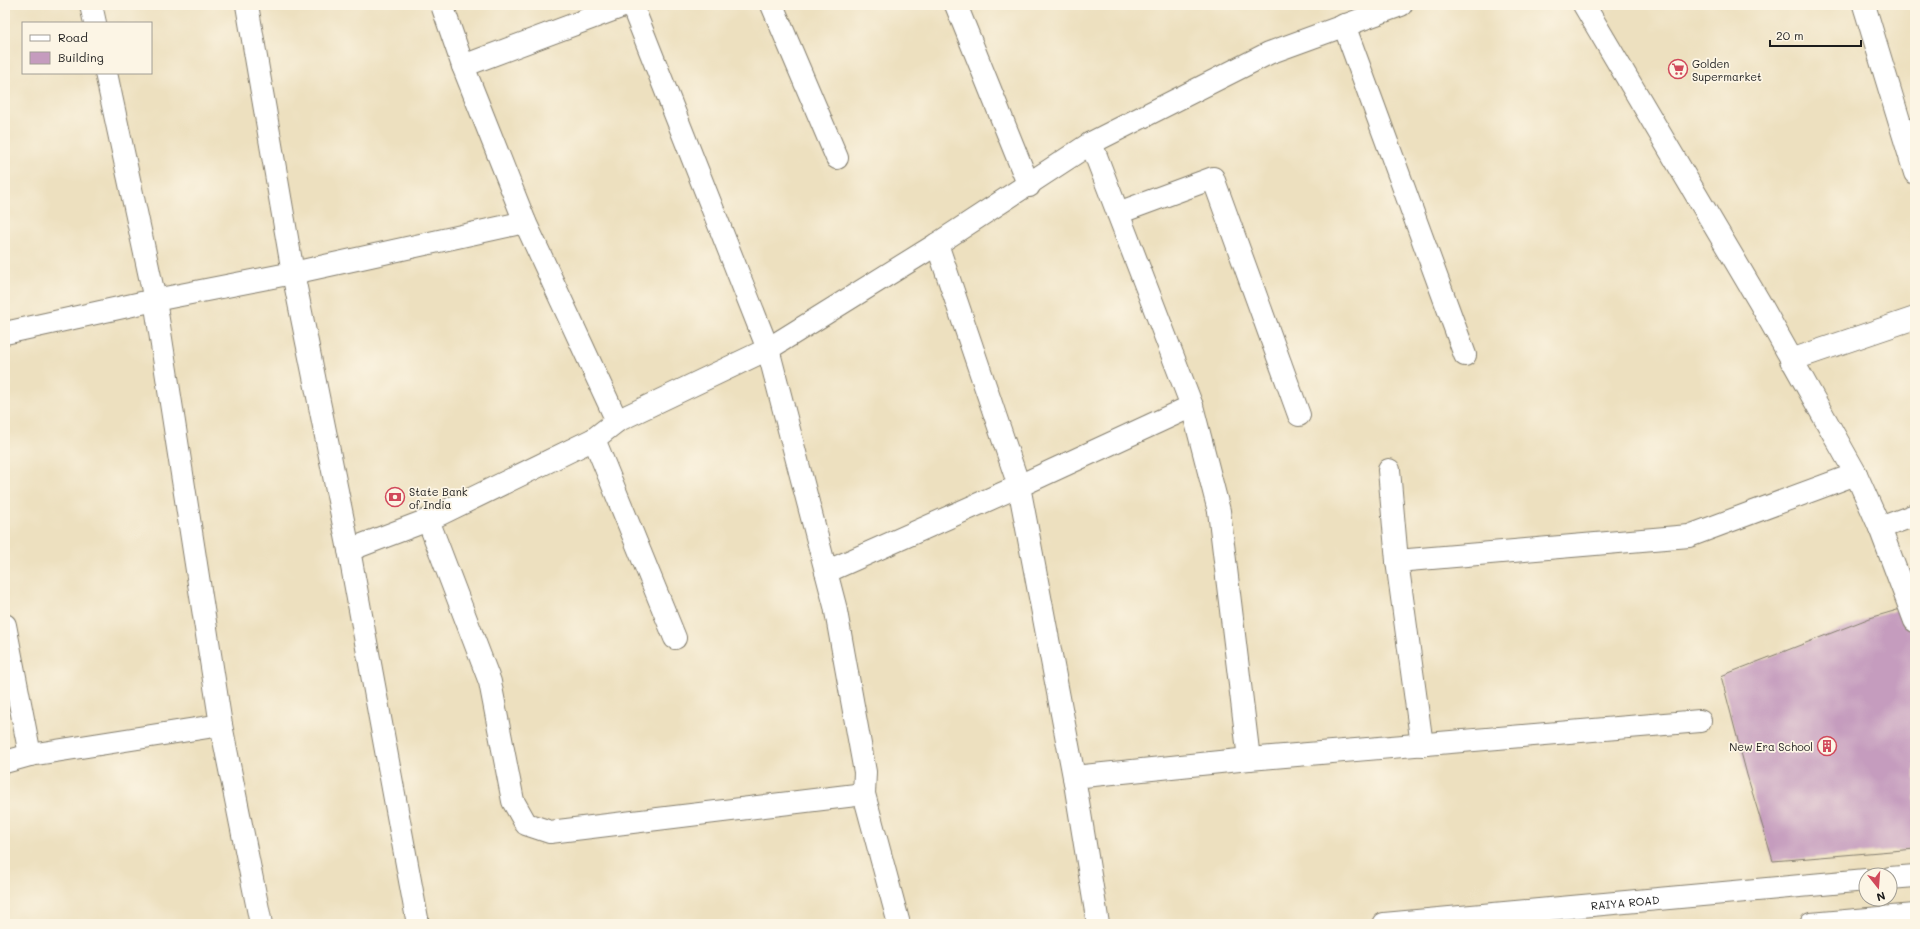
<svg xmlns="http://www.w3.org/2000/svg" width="1920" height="929" viewBox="0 0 1920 929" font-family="Mali,sans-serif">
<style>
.building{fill:#c59cbe}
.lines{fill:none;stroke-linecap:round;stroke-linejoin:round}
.minor-casing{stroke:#847e6e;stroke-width:24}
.minor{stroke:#fff;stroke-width:22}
.labels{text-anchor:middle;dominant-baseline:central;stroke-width:3.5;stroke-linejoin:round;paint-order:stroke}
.poi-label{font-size:11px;fill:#1c1c1c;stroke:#fcf5e5;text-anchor:start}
.street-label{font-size:11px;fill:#1c1c1c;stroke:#fcf5e5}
</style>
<rect width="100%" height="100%" fill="#fcf5e5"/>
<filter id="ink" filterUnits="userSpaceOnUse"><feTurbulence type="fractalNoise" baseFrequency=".025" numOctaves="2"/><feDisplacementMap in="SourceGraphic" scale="8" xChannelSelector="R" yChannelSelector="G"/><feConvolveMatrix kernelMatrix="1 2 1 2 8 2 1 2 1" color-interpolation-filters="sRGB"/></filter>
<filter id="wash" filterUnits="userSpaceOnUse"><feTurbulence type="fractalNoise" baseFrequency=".012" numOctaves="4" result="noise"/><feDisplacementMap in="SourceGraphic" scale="16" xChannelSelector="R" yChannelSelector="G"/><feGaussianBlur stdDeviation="0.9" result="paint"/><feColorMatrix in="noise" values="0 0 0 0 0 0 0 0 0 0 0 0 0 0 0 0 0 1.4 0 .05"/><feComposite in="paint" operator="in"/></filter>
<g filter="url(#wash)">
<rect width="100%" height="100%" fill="#ede0bf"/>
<g id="blocks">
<!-- building -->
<polygon class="building" points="1904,608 1915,637 1915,849 1773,861 1747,775 1721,676 1870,618"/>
</g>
</g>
<g filter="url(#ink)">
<use href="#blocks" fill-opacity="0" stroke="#847e6e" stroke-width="1"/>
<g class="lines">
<defs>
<g id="minor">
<polyline points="91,5 95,23"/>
<polyline points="247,5 293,273 349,550 418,924"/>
<polyline points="442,5 463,66 525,222 617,421"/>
<polyline points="632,5 768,349 835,606 865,772 864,794 899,924"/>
<polyline points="772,5 837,158"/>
<polyline points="956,5 1029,186"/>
<polyline points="1584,5 1760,303 1856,474 1880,528 1915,621"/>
<polyline points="1864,5 1915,173"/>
<polyline points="1344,25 1465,355"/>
<polyline points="463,66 626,5"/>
<polyline points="106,73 155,300 221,725 261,924"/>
<polyline points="1091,143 1192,406 1219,511 1249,759"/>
<polyline points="1118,213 1213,178 1299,415"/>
<polyline points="5,333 155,300 293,273 525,222"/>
<polyline points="1791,360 1915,318"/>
<polyline points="594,439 675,638"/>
<polyline points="1389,470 1397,561"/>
<polyline points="428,520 490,682 513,801 526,824 550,832 864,794"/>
<polyline points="1880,528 1915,515"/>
<polyline points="349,550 428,520 594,439 617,421 768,349 937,244 1091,143 1269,53 1401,5"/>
<polyline points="826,572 1019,486 937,244"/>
<polyline points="5,625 30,755"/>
<polyline points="1422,745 1397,561 1689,536 1856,474"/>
<polyline points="5,762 30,755 221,725"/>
<polyline points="1074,777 1019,486 1192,406"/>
<polyline points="1890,878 1915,876"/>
<polyline points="1098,924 1074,777 1249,759 1700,721"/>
<path id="s1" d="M1384,924L1866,880"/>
<polyline points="1811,924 1915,915"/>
</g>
</defs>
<!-- minor casing -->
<use href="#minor" class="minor-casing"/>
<!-- minor -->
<use href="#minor" class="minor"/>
</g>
</g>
<!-- icons -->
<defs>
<symbol id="supermarket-ring" viewBox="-11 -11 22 22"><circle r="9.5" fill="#fcf5e5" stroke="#d1495b" stroke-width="1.5"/><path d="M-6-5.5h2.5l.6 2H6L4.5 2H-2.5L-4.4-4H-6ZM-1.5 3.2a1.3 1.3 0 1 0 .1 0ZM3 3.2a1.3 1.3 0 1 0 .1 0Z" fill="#d1495b"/></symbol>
<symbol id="bank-ring" viewBox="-11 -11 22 22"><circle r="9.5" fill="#fcf5e5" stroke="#d1495b" stroke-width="1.5"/><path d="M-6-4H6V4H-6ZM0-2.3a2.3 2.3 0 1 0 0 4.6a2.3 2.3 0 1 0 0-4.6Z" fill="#d1495b"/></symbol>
<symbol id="building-ring" viewBox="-11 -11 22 22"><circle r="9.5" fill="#fcf5e5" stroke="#d1495b" stroke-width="1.5"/><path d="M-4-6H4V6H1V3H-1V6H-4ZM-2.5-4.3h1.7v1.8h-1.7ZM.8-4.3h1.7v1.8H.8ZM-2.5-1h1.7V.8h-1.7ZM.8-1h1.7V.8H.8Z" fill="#d1495b"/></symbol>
</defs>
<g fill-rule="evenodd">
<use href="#supermarket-ring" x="1667" y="58" width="22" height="22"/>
<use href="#bank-ring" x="384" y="486" width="22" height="22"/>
<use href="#building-ring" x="1816" y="735" width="22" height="22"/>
</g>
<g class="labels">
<!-- poi labels -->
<g class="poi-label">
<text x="1692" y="63">Golden<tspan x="1692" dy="13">Supermarket</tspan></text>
<text x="409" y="491">State Bank<tspan x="409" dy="13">of India</tspan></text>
<text x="1813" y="746" text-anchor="end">New Era School</text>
</g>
<!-- street labels -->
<g class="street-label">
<text stroke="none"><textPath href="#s1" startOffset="242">RAIYA ROAD</textPath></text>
</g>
</g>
<!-- margin -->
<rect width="1920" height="929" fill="none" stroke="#fcf5e5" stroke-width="20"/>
<!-- legend -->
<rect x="22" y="22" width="130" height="52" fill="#fcf5e5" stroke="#a29e95"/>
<rect x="30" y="35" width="20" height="6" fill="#ffffff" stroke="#a29e95"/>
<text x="58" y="42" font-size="12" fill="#1c1c1c">Road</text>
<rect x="30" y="52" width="20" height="12" fill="#c59cbe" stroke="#a29e95"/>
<text x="58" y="62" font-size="12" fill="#1c1c1c">Building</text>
<!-- north arrow -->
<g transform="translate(1878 887) rotate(163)"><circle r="19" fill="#fcf5e5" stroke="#a29e95"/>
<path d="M0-3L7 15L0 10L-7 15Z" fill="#d1495b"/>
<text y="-6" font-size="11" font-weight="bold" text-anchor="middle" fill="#1c1c1c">N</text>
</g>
<!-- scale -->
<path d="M1770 40v6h91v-6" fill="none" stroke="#1c1c1c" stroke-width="2"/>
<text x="1776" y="40" font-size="12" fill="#1c1c1c" stroke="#fcf5e5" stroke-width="3" paint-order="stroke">20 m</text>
</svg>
